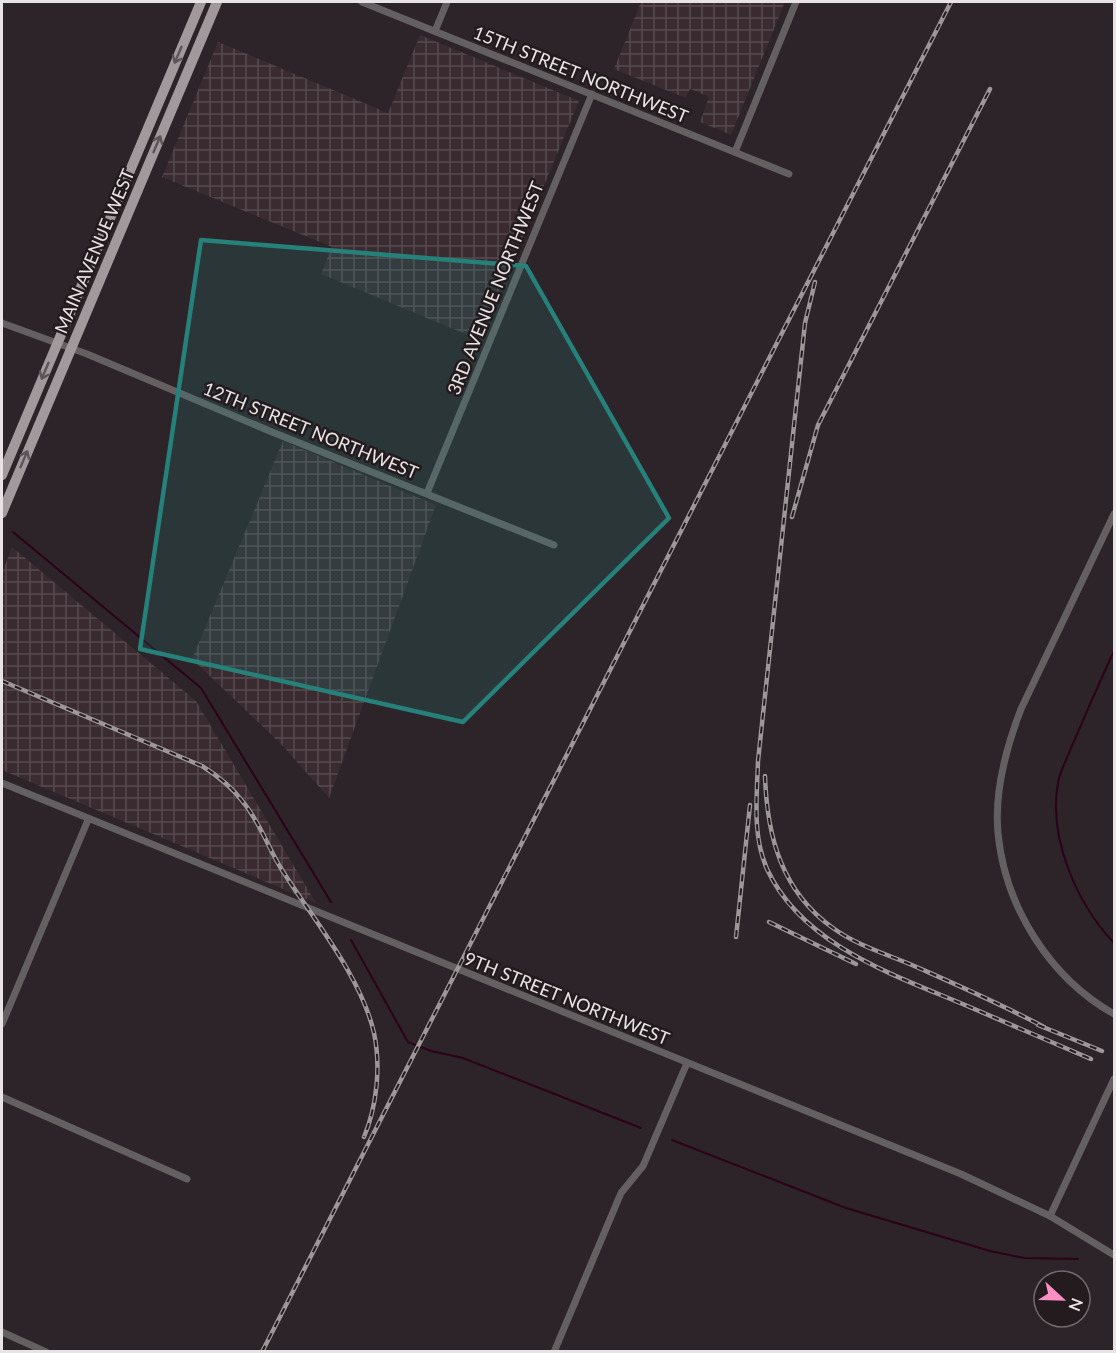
<svg xmlns="http://www.w3.org/2000/svg" width="1116" height="1353" viewBox="0 0 1116 1353" font-family="Lato,sans-serif">
<style>
.industrial{fill:url(#industrial-grid)}
.lines{fill:none;stroke-linecap:round;stroke-linejoin:round}
.stream{stroke:#2c0119;stroke-width:2}
.minor{stroke:#646062;stroke-width:7}
.primary{stroke:#a1999c;stroke-width:10}
.rail-casing{stroke:#9d9799;stroke-width:4.5}
.rail{stroke:#231b1e;stroke-width:2;stroke-dasharray:7;stroke-linecap:butt}
.oneway{stroke:#5c5457}
.marked{fill:#25817a;fill-opacity:0.2;stroke:#25817a;stroke-width:4.5;stroke-linejoin:round}
.labels{text-anchor:middle;dominant-baseline:central;stroke-width:5;stroke-linejoin:round;paint-order:stroke}
.street-label{font-size:18px;fill:#e8e3e5;stroke:#231b1e}
</style>
<defs>
<pattern id="industrial-grid" width="8" height="8" patternUnits="userSpaceOnUse" patternTransform="scale(1.5)"><rect width="8" height="8" fill="#3a2b31"/><path d="M0 4h8M4 0v8" fill="none" stroke="#564a4f"/></pattern>
</defs>
<rect width="100%" height="100%" fill="#2c2428"/>
<!-- industrial -->
<g class="industrial">
<polygon points="641,2 785,2 731,135 700,122 709,97 690,89 686,98 614,69"/>
<polygon points="420,35 579,101 480,340 321,274 332,247 162,177 218,42 388,113"/>
<polygon points="283,441 436,505 329,798 281,744 192,659"/>
<polygon points="12,547 196,701 316,903 2,770 2,573"/>
</g>
<g class="lines">
<!-- stream -->
<g class="stream">
<polyline points="13,532 201,688 331,902"/>
<path d="M1114,651C1099,683 1085,716 1071,748C1067,759 1060,771 1058,783C1048,838 1077,904 1114,943"/>
<polyline points="351,940 408,1042 431,1051 463,1058 641,1128"/>
<polyline points="672,1140 846,1208 990,1251 1024,1258 1078,1259"/>
</g>
<!-- minor -->
<g class="minor">
<polyline points="362,2 789,174"/>
<polyline points="435,31 447,2"/>
<polyline points="735,152 796,2"/>
<polyline points="2,323 87,354 272,432 554,545"/>
<polyline points="427,493 592,94"/>
<path d="M1114,514L1021,709C1006,748 994,791 998,833C1005,907 1050,978 1114,1014"/>
<polyline points="2,783 961,1174 1050,1216 1114,1255"/>
<polyline points="2,1024 88,820"/>
<polyline points="2,1097 187,1179"/>
<polyline points="1050,1216 1114,1079"/>
<polyline points="2,1332 46,1352"/>
<polyline points="554,1352 621,1193 643,1166 687,1063"/>
</g>
<!-- primary -->
<g class="primary">
<polyline points="2,475 201,2"/>
<polyline points="2,513 217,2"/>
</g>
<defs>
<g id="rail">
<path d="M815,282L805,323L758,761C757,796 752,835 767,869C802,945 894,975 965,1005C1007,1023 1049,1041 1091,1059"/>
<polyline points="792,517 818,425 990,89"/>
<path d="M2,681L202,766C218,776 232,787 243,802C260,822 268,848 282,870C313,919 361,976 374,1033C381,1066 377,1106 364,1137"/>
<path d="M765,776C767,837 782,892 833,928C856,945 886,954 912,965C957,985 1001,1004 1044,1027"/>
<polyline points="769,922 856,964"/>
<polyline points="736,937 750,805"/>
<polyline points="1038,1025 1102,1051"/>
<polyline points="262,1352 951,2"/>
</g>
</defs>
<!-- rail casing -->
<use href="#rail" class="rail-casing"/>
<!-- rail -->
<use href="#rail" class="rail"/>
</g>
<!-- one-way arrows -->
<defs><path id="oneway-shaft" d="M-6 0H5M1.5-3L5.5 0L1.5 3" fill="none" stroke-width="1.6" stroke-linecap="round" stroke-linejoin="round" transform="scale(1.5)"/></defs>
<g class="oneway">
<use href="#oneway-shaft" transform="translate(178 55) rotate(113)"/>
<use href="#oneway-shaft" transform="translate(157 144) rotate(-67)"/>
<use href="#oneway-shaft" transform="translate(45 371) rotate(113)"/>
<use href="#oneway-shaft" transform="translate(24 459) rotate(-67)"/>
</g>
<!-- marked area -->
<path class="marked" d="M201,240L526,266L669,518L463,722L140,649Z"/>
<g class="labels">
<!-- street labels -->
<g class="street-label">
<text transform="translate(581 74) rotate(22)">15TH STREET NORTHWEST</text>
<text transform="translate(94 251) rotate(-67)">MAIN AVENUE WEST</text>
<text transform="translate(495 288) rotate(-68)">3RD AVENUE NORTHWEST</text>
<text transform="translate(311 430) rotate(22)">12TH STREET NORTHWEST</text>
<text transform="translate(567 998) rotate(22)">9TH STREET NORTHWEST</text>
</g>
</g>
<!-- border -->
<rect width="1116" height="1353" fill="none" stroke="#e8e3e5" stroke-width="6"/>
<!-- north arrow -->
<g transform="translate(1062 1299) rotate(112)"><circle r="28" fill="#231b1e" stroke="#726b6e" stroke-width="1.5"/>
<path d="M0-4.5L10 22L0 15L-10 22Z" fill="#fc8fc3"/>
<text y="-9" font-size="16" font-weight="bold" text-anchor="middle" fill="#e8e3e5">N</text>
</g>
</svg>
